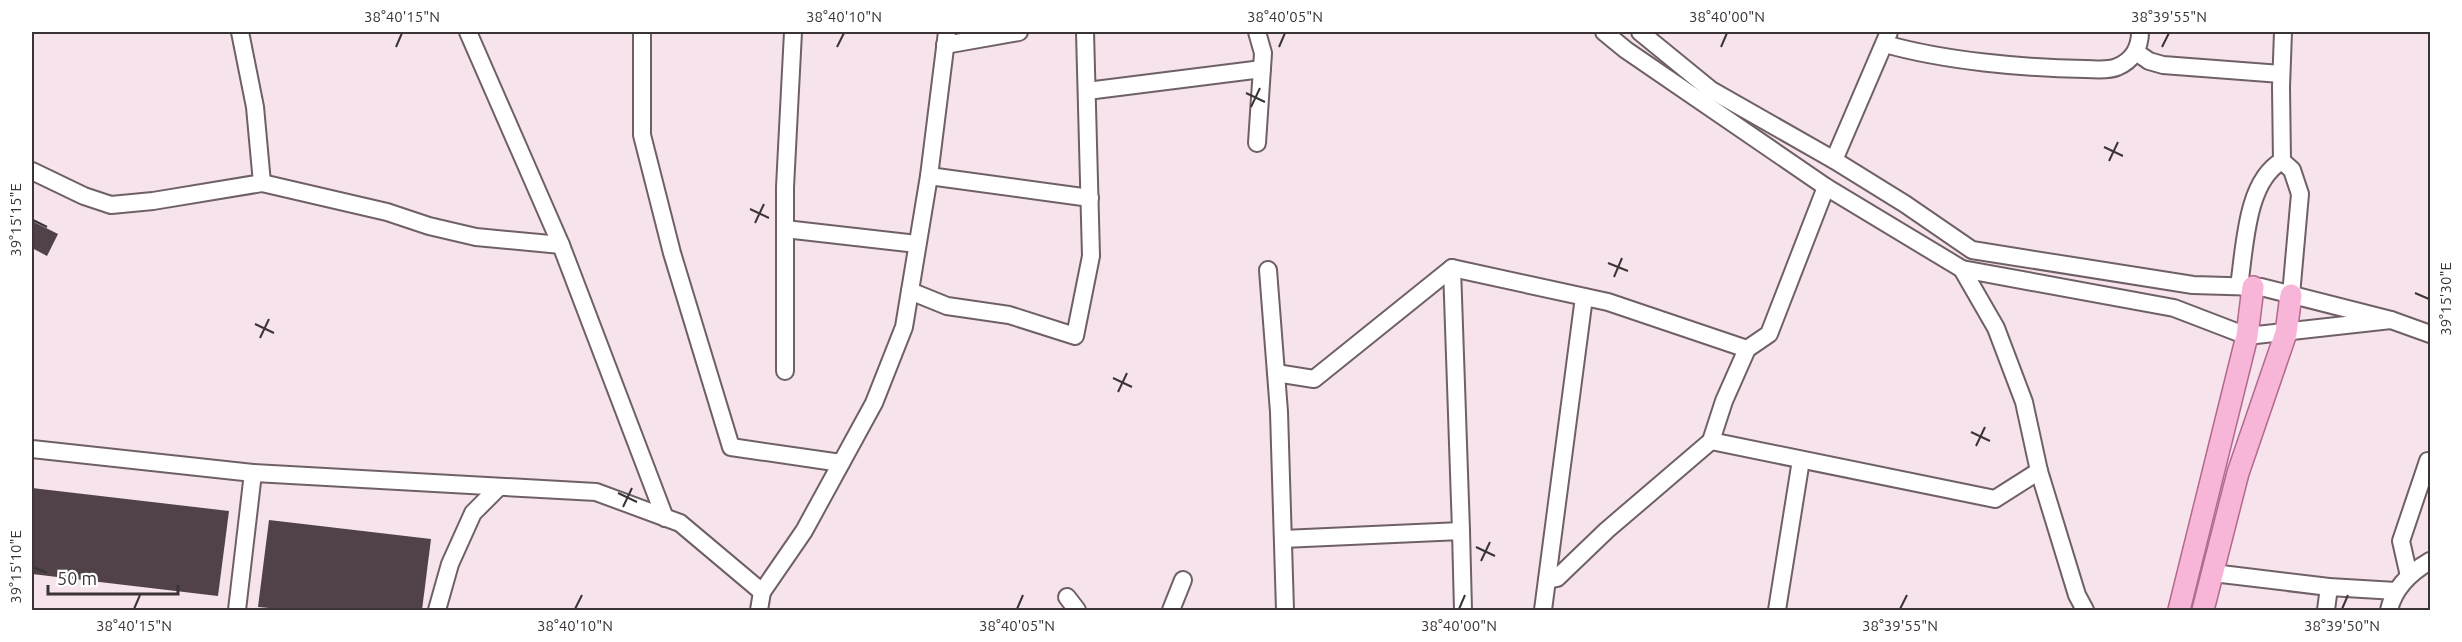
<svg xmlns="http://www.w3.org/2000/svg" width="2462" height="642" viewBox="0 0 2462 642" font-family="Ubuntu,sans-serif">
<style>
.building{fill:#504248}
.lines{fill:none;stroke-linecap:round;stroke-linejoin:round}
.minor-casing{stroke:#6f6067;stroke-width:20}
.major-casing{stroke:#b2698d;stroke-width:24}
.minor{stroke:#fff;stroke-width:16}
.major{stroke:#f7b6d7;stroke-width:21}
.ticks{fill:none;stroke:#3b3437;stroke-width:2}
.neatline{fill:none;stroke:#3b3437;stroke-width:2}
.ticks-label{font-size:15px;text-anchor:middle;fill:#3b3437}
</style>
<rect width="100%" height="100%" fill="#f6e3eb"/>
<!-- building -->
<g class="building">
<polygon points="32,221 58,234 47,256 32,248"/>
<polygon points="32,488 229,511 218,596 32,574"/>
<polygon points="269,520 431,539 422,610 292,610 258,607"/>
</g>
<g class="lines">
<defs>
<g id="minor">
<polyline points="240,32 255,107 262,183"/>
<polyline points="468,32 561,245 665,518"/>
<polyline points="642,32 642,135 672,253 731,447 841,463"/>
<polyline points="1604,32 1626,50 1826,187 1962,269 2174,308 2247,336 2391,320"/>
<polyline points="1640,32 1711,90 1834,160 1905,204 1972,250 2193,285 2261,287 2391,320 2430,334"/>
<path d="M1885,44C1945,61 2023,68 2085,69C2095,69 2108,71 2117,67C2132,61 2140,48 2140,32"/>
<polyline points="945,45 1019,32"/>
<polyline points="2136,52 2149,61 2163,65 2281,74"/>
<polyline points="1087,91 1262,69"/>
<polyline points="1257,143 1263,53 1257,32"/>
<polyline points="1834,160 1889,32"/>
<polyline points="2282,161 2281,87 2283,32"/>
<polyline points="32,171 84,196 111,205 153,201 262,183 387,212 429,226 476,237 561,245"/>
<polyline points="929,176 1090,198"/>
<polyline points="785,229 917,244"/>
<polyline points="1452,268 1461,531"/>
<polyline points="1962,269 1996,328 2024,402 2039,471 2077,595 2085,610"/>
<polyline points="1268,270 1279,412 1285,610"/>
<path d="M2239,286C2245,247 2246,181 2282,161L2292,170L2300,194L2291,295"/>
<polyline points="910,291 947,306 1009,315 1075,336 1091,256 1085,32"/>
<polyline points="785,371 785,187 793,32"/>
<polyline points="1276,373 1314,379 1452,268 1608,302 1747,349 1769,334 1826,187"/>
<polyline points="1711,441 1724,401 1747,349"/>
<polyline points="32,449 253,473 237,610"/>
<polyline points="253,473 596,492 680,523 762,592"/>
<polyline points="1283,539 1461,531 1463,610"/>
<polyline points="2213,573 2329,587 2396,591"/>
<polyline points="2409,576 2401,541 2428,461 2430,461"/>
<polyline points="1547,580 1557,578 1607,530 1711,441 1995,499 2039,471"/>
<polyline points="1067,597 1077,610"/>
<polyline points="437,610 450,564 473,513 499,487"/>
<polyline points="759,610 762,592 804,531 874,403 904,327 929,176 947,32"/>
<polyline points="1171,610 1183,580"/>
<polyline points="1543,610 1584,297"/>
<polyline points="1777,610 1801,460"/>
<polyline points="2326,610 2329,587"/>
<path d="M2389,610C2394,588 2411,572 2430,561"/>
</g>
<g id="major">
<polyline points="2179,610 2247,336 2253,287"/>
<polyline points="2203,610 2238,473 2286,333 2291,295"/>
</g>
</defs>
<!-- minor casing -->
<use href="#minor" class="minor-casing"/>
<!-- major casing -->
<use href="#major" class="major-casing"/>
<!-- minor -->
<use href="#minor" class="minor"/>
<!-- major -->
<use href="#major" class="major"/>
</g>
<!-- ticks -->
<path class="ticks" d="M396,47L402,33M837,47L844,33M1279,47L1285,33M1721,47L1727,33M2162,47L2169,33M1246,93L1265,102M1251,107L1260,88M2104,147L2123,156M2109,161L2118,142M750,209L769,218M33,220L47,227M755,223L764,204M1608,263L1628,271M1614,277L1622,258M2415,293L2429,299M255,324L274,333M260,338L269,319M1113,378L1132,387M1118,392L1127,373M1971,432L1990,441M1976,446L1985,427M618,493L637,502M623,507L632,488M1476,547L1495,556M1481,561L1490,542M33,567L47,573M134,609L140,595M575,609L582,595M1017,609L1023,595M1459,609L1465,595M1900,609L1907,595M2342,609L2348,595"/>
<!-- border -->
<rect width="2462" height="642" fill="none" stroke="#ffffff" stroke-width="66"/>
<!-- scale -->
<path d="M48 585v9h130v-9" fill="none" stroke="#3b3437" stroke-width="3"/>
<text x="57" y="585" font-size="18" fill="#3b3437" stroke="#ffffff" stroke-width="4.5" paint-order="stroke">50 m</text>
<rect x="33" y="33" width="2396" height="576" class="neatline"/>
<g class="ticks-label">
<text x="402" y="22">38°40'15"N</text>
<text x="844" y="22">38°40'10"N</text>
<text x="1285" y="22">38°40'05"N</text>
<text x="1727" y="22">38°40'00"N</text>
<text x="2169" y="22">38°39'55"N</text>
<text transform="translate(16 220) rotate(-90)" y="5">39°15'15"E</text>
<text transform="translate(2446 299) rotate(-90)" y="5">39°15'30"E</text>
<text transform="translate(16 567) rotate(-90)" y="5">39°15'10"E</text>
<text x="134" y="631">38°40'15"N</text>
<text x="575" y="631">38°40'10"N</text>
<text x="1017" y="631">38°40'05"N</text>
<text x="1459" y="631">38°40'00"N</text>
<text x="1900" y="631">38°39'55"N</text>
<text x="2342" y="631">38°39'50"N</text>
</g>
</svg>
